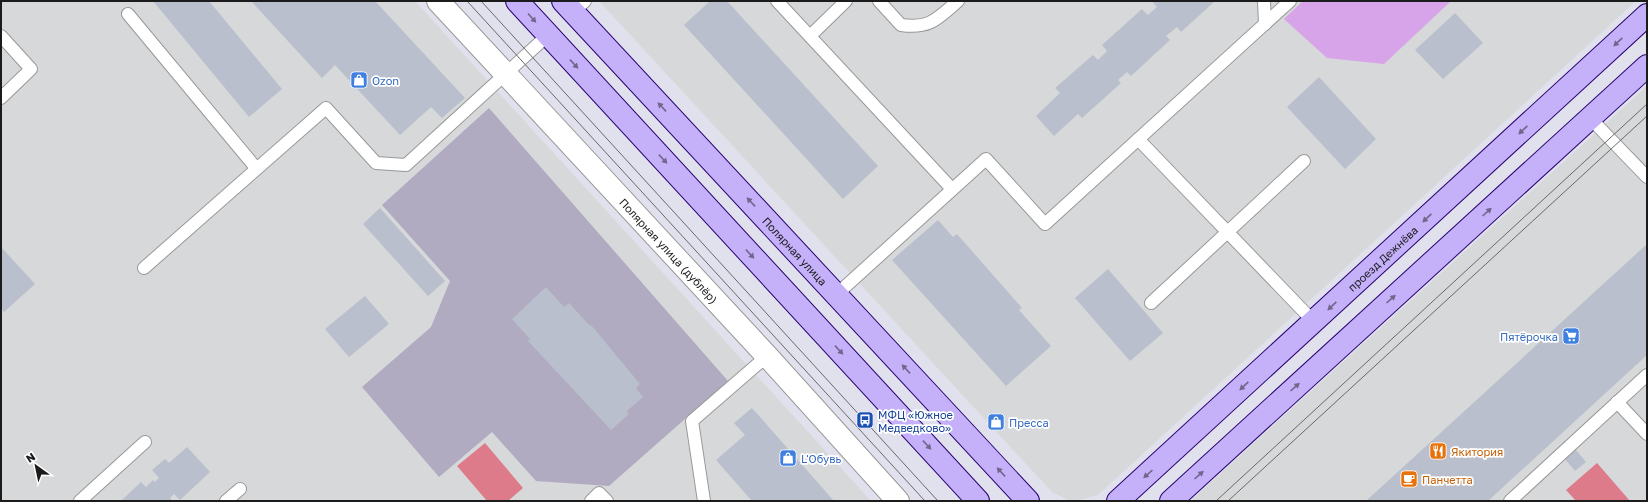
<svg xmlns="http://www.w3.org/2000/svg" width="1648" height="502" viewBox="0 0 1648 502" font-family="'Golos Text',sans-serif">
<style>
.residential{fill:#d7d8d9}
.construction{fill:#b0abc1}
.grass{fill:#d7a3e9}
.pitch{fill:#de7b8a}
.building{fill:#b9bfcc}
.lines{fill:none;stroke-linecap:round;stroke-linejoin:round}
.lane-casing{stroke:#989898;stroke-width:14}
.street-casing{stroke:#989898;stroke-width:24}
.secondary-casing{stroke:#280370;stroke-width:24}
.lane{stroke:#fff;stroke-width:12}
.street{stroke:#fff;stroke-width:22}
.secondary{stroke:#c5b0fa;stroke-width:22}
.tram{stroke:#696969;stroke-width:1}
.oneway{fill:#70668a}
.labels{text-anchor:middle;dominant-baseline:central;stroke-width:3.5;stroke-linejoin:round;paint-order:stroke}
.shop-label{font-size:11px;fill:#366cbe;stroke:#fff;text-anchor:start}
.street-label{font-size:11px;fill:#1b1b1b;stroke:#fff}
.transit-label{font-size:11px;fill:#164399;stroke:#fff;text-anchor:start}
.food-label{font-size:11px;fill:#c56008;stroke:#fff;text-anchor:start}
</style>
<rect width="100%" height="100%" fill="#e0e1ed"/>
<!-- residential -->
<g class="residential">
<polygon points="1,1 415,1 871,501 1,501"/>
<polygon points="599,1 1636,1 1098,495 1076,501 1070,501 1052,492"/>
<polygon points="1647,86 1647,501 1190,501"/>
</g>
<!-- construction -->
<polygon class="construction" points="489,108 728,381 609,486 536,481 492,432 439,477 362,387 431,327 450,281 382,205"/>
<!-- grass -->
<polygon class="grass" points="1303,1 1451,1 1384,64 1327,58 1284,19"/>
<!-- pitch -->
<g class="pitch">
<polygon points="485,443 523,488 508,501 487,501 457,466"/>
<polygon points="1597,463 1630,501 1576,501 1566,490"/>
</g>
<!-- building -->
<g class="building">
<polygon points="153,1 209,1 282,89 249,117"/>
<polygon points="253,1 375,1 465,98 442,118 431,107 400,135 335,65 322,78 252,2"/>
<polygon points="710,1 727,1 878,166 843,199 684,25"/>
<polygon points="1152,1 1215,1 1181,32 1177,27 1166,36 1170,40 1131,76 1127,72 1118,80 1121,83 1082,118 1078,114 1054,136 1036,116 1060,93 1055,88 1093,55 1098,60 1107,51 1102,45 1142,9 1148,15 1157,7"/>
<polygon points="1455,13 1483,43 1443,79 1415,50"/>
<polygon points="1319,77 1376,139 1345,169 1287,107"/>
<polygon points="380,208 445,281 428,296 363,224"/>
<polygon points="938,220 953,237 957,234 1022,308 1019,310 1051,346 1006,386 892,260"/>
<polygon points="1647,244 1647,355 1488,501 1366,501"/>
<polygon points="1,247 35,284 4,312 1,308"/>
<polygon points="1108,269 1163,333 1130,361 1075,298"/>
<polygon points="546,287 564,307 569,303 590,326 591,325 640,384 636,388 643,397 627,411 629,414 611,430 528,341 530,339 512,319"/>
<polygon points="365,296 389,324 349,357 325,329"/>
<polygon points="752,408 834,501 752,501 716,460 745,435 734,423"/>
<polygon points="187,447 210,472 180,500 174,494 170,498 173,501 121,501 141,482 146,487 153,480 155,482 159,478 152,470 165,459 169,463"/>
<polygon points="1575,449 1586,462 1575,471 1564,458"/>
</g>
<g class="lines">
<defs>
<g id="lane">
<polyline points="777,1 952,189"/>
<path d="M879,1L901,25C930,29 937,19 958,1"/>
<polyline points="1264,1 1265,24"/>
<polyline points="573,12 585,1"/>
<polyline points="128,14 256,168"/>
<polyline points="1,36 31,69 1,98"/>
<polyline points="810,36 846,1"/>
<polyline points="1590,118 1647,177"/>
<polyline points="1138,139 1314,322"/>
<polyline points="144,268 326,108 376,163 406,165 548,35"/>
<polyline points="837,294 986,159 1045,224 1290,1"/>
<polyline points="1151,303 1304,161"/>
<polyline points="1617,402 1647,434"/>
<polyline points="80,501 145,442"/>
<polyline points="226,501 240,489"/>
<polyline points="591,501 599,493 607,501"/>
<polyline points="704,501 692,421 767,356"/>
<polyline points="1510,501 1647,375"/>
</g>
<g id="street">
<path id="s1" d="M438,1L767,356L898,501"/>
</g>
<g id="secondary">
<polyline points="517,1 978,501"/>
<path id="s2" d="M563,1L1028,501"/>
<path id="s3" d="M1118,501L1647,15"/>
<polyline points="1171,501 1647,66"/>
</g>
</defs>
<!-- lane casing -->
<use href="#lane" class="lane-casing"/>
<!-- street casing -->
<use href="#street" class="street-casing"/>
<!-- secondary casing -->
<use href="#secondary" class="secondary-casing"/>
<!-- lane -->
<use href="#lane" class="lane"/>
<!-- street -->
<use href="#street" class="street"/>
<!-- secondary -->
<use href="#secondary" class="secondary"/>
<!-- tram -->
<g class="tram">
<polyline points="467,1 925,501"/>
<polyline points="481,1 938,501"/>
<polyline points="1216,501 1647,104"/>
<polyline points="1228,501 1647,116"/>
</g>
</g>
<!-- one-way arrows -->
<defs><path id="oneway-solid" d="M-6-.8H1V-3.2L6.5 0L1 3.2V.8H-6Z"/></defs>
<g class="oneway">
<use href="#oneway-solid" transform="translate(532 18) rotate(48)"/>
<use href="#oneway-solid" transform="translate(1618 42) rotate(137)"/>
<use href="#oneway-solid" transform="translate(574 64) rotate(47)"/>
<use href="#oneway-solid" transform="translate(662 107) rotate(-133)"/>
<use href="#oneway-solid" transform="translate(1523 130) rotate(137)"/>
<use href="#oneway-solid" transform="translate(663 159) rotate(47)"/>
<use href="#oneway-solid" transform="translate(751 202) rotate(-133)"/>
<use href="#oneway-solid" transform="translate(1487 212) rotate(-42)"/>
<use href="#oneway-solid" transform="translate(1427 218) rotate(137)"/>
<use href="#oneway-solid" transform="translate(750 254) rotate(47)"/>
<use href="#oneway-solid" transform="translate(1391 299) rotate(-42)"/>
<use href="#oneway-solid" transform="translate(1332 306) rotate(137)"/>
<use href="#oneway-solid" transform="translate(839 350) rotate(47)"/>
<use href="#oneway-solid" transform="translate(906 369) rotate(-133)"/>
<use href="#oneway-solid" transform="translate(1244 386) rotate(137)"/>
<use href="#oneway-solid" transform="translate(1295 387) rotate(-42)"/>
<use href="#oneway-solid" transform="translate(927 445) rotate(47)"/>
<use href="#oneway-solid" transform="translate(1001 472) rotate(-133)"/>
<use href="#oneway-solid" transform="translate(1148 474) rotate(138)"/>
<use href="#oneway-solid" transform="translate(1199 475) rotate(-42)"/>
</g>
<!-- icons -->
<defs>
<symbol id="shop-square" viewBox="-11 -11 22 22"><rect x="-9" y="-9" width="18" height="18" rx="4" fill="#3f7fe0" stroke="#fff"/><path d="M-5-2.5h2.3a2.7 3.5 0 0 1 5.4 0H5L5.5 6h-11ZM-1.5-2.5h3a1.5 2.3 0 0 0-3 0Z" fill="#fff"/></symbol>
<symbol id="supermarket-square" viewBox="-11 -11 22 22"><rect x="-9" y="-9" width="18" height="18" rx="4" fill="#3f7fe0" stroke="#fff"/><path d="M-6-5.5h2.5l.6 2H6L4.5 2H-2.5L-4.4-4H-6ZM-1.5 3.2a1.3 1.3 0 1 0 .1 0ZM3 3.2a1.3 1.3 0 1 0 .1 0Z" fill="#fff"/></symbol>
<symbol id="bus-square" viewBox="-11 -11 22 22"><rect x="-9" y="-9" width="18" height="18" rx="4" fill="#1a4fb4" stroke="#fff"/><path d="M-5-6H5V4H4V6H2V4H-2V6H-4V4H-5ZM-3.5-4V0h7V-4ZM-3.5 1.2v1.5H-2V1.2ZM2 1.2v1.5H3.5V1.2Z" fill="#fff"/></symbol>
<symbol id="restaurant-square" viewBox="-11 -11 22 22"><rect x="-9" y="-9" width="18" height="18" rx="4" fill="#e8710a" stroke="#fff"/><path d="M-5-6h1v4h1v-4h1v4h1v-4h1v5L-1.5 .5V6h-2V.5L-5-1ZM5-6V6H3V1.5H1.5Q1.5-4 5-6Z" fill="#fff"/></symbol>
<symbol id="cafe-square" viewBox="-11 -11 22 22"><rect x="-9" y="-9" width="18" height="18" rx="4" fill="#e8710a" stroke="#fff"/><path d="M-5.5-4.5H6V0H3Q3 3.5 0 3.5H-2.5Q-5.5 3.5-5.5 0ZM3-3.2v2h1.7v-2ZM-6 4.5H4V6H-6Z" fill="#fff"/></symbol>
</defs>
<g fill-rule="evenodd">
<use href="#shop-square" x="349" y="70" width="20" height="20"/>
<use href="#supermarket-square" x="1561" y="326" width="20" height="20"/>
<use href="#bus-square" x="855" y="410" width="20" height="20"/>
<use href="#shop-square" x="986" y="412" width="20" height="20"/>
<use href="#restaurant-square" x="1428" y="441" width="20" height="20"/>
<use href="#shop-square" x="778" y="448" width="20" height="20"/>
<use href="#cafe-square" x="1399" y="469" width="20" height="20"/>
</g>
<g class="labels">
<!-- shop labels -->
<g class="shop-label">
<text x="372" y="80">Ozon</text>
<text x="1558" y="336" text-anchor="end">Пятёрочка</text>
<text x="1009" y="422">Пресса</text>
<text x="801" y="458">L'Обувь</text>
</g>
<!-- street labels -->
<g class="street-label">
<text stroke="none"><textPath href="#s1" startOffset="340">Полярная улица (дублёр)</textPath></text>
<text stroke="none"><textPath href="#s2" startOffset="341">Полярная улица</textPath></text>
<text stroke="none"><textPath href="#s3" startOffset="359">проезд Дежнёва</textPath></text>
</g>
<!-- transit labels -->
<g class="transit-label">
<text x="878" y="414">МФЦ «Южное<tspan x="878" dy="13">Медведково»</tspan></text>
</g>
<!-- food labels -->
<g class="food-label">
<text x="1451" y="451">Якитория</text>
<text x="1422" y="479">Панчетта</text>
</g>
</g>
<!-- border -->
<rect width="1648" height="502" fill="none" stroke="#1b1b1b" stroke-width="4"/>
<!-- north arrow -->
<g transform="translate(36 466) rotate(327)" stroke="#ffffff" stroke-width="3" paint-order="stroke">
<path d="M0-3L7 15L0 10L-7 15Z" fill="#1b1b1b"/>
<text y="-6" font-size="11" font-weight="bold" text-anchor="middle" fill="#1b1b1b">N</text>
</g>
</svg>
